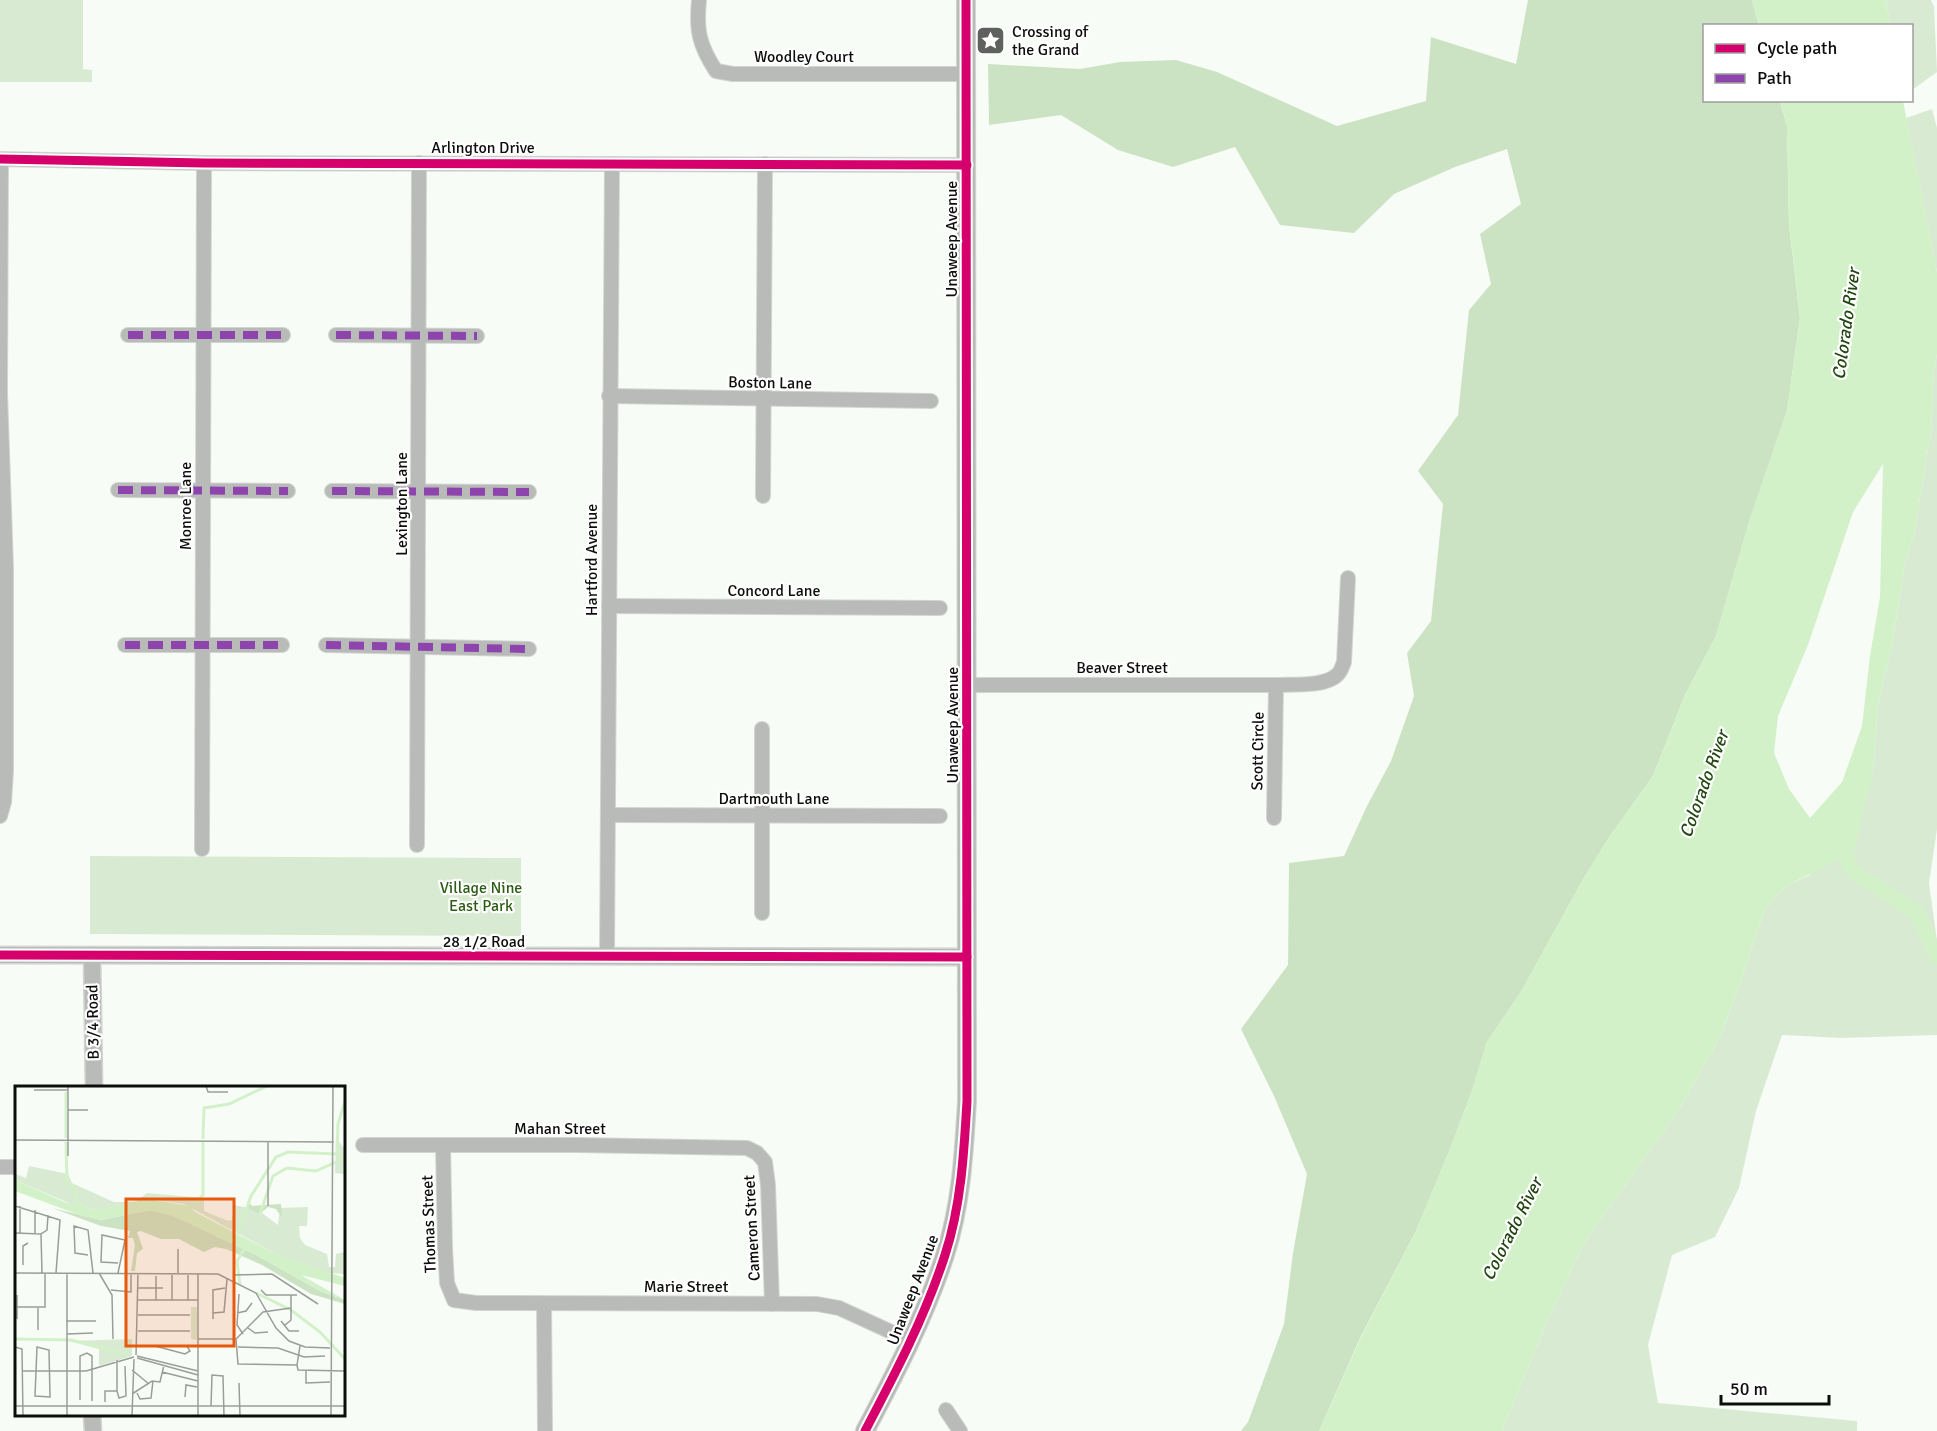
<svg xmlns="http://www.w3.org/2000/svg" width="1937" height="1431" viewBox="0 0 1937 1431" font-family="Signika,sans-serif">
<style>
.green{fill:#d9ead3}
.forest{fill:#cbe3c3}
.water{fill:#d3f1c8;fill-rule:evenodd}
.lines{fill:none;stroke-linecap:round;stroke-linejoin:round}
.canal{stroke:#d3f1c8;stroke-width:15}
.minor-casing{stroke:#d3d5d2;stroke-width:16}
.tertiary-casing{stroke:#d3d5d2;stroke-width:19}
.secondary-casing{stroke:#d3d5d2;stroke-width:20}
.minor{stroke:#b9bbb9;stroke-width:14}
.tertiary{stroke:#b9bbb9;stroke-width:16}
.secondary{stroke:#b8bbb7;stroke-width:18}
.quiet{stroke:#8e44ad;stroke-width:8;stroke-dasharray:15 8;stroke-linecap:butt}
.cycleway-casing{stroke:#fff;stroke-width:13}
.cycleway{stroke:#d6006c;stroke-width:9}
.labels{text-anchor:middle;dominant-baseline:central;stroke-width:4.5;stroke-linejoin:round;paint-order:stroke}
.poi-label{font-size:16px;fill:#0c0e0b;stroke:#fff;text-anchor:start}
.street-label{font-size:16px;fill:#0c0e0b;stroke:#fff}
.park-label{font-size:16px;fill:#2c5d14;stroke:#fff}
.water-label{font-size:18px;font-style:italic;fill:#234811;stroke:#fff}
.inset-river{fill:none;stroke:#d3f1c8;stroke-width:3}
.inset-road{fill:none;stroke:#9a9d99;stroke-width:1.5}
.view{fill:#e8590c;fill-opacity:0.15;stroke:#e8590c;stroke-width:3}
.inset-edge{fill:none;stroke:#0c0e0b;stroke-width:3}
</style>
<rect width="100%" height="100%" fill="#f8fcf7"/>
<!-- green -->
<g class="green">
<polygon points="0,0 83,0 83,69 92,70 92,82 0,82"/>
<polygon points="1886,0 1931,0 1934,7 1937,72 1912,90 1912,26 1890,25"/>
<polygon points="1932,109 1937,128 1937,272 1906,118"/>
<polygon points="1937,354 1937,829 1929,883 1937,941 1937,1035 1842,1038 1782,1035 1756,1111 1739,1188 1715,1237 1672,1255 1648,1345 1658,1403 1857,1421 1857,1431 1502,1431 1547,1322 1584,1243 1680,1108 1721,1035 1740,984 1764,911 1778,894 1792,883 1810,875 1873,772 1878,704 1892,645 1905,564 1914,534 1931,431 1934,370"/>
<polygon points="90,856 521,858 521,936 90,934"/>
</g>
<!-- forest -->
<polygon class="forest" points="1528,0 1752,0 1759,25 1704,26 1704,100 1780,101 1787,126 1789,225 1800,318 1787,411 1749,522 1716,636 1685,695 1653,776 1608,839 1581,883 1521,992 1487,1042 1472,1091 1450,1149 1416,1231 1361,1336 1319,1431 1241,1431 1248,1422 1284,1324 1293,1253 1307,1174 1274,1096 1241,1029 1288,965 1289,863 1344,856 1367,806 1391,761 1414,696 1407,653 1431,621 1443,504 1418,471 1458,415 1469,310 1491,284 1480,234 1521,204 1507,149 1455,167 1394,194 1354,233 1280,225 1235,147 1173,167 1118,150 1061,115 989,125 988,64 1080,69 1120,62 1176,60 1217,72 1337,126 1426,101 1431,37 1516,64"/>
<!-- water -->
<g class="water">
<polygon points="1752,0 1886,0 1890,25 1759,25"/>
<path d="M1780,101H1903L1937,272V354L1934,370L1931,431L1914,534L1905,564L1892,645L1878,704L1873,772L1854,852L1792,883L1778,894L1764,911L1740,984L1721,1035L1680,1108L1584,1243L1547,1322L1502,1431H1319L1361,1337L1416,1231L1450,1149L1472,1091L1487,1042L1521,992L1581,883L1608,839L1653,776L1685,695L1716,636L1749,522L1787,411L1800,318L1789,225L1787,126ZM1883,464L1880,597L1870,656L1862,726L1842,782L1810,818L1789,789L1774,753L1778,716L1808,645L1853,512Z"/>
</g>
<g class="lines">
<!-- canal -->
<polyline class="canal" points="1846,856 1852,871 1916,912 1937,957"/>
<defs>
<g id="minor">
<path d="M699,0C696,30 699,45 716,71L733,74H966"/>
<polyline points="0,159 204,163 967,165"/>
<polyline points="128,335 283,335"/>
<polyline points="336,335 477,336"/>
<polyline points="0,393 6,568 6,771 4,802 0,816"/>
<polyline points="0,393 1,160"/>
<polyline points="609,396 931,401"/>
<polyline points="118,490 288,491"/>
<polyline points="332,491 529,492"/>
<polyline points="763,496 765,164"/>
<polyline points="609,606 940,608"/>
<polyline points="125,645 282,645"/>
<polyline points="326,645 529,649"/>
<path d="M968,685H1276C1292,684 1325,687 1337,675C1341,672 1342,667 1344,662L1348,578"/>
<polyline points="608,815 940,816"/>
<polyline points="1274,818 1276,685"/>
<polyline points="417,845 419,163"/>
<polyline points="202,849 204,163"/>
<polyline points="762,913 762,729"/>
<polyline points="607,957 612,164"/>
<polyline points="363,1145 577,1145 747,1148 757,1153 765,1162 768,1185 772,1304"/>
<polyline points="443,1146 445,1248 447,1283 454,1300 476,1303 817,1304 839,1308 911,1341"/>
<polyline points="0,1167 16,1167"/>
<polyline points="544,1304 545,1431"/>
<polyline points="946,1410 960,1431"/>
</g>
<g id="tertiary">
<polyline points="0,955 967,957"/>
<polyline points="92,956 94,1088"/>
<polyline points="92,1414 93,1431"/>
</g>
<path id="secondary" d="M865,1431C895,1374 925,1317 945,1255C961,1206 964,1153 967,1101L966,0"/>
</defs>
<!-- minor casing -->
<use href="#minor" class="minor-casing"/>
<!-- tertiary casing -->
<use href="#tertiary" class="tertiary-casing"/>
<!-- secondary casing -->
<use href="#secondary" class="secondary-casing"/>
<!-- minor -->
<use href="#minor" class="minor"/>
<!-- tertiary -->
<use href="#tertiary" class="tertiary"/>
<!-- secondary -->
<use href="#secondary" class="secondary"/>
<!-- quiet -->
<g class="quiet">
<polyline points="128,335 283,335"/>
<polyline points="336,335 477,336"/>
<polyline points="118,490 288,491"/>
<polyline points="332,491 529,492"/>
<polyline points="125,645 282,645"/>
<polyline points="326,645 529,649"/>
</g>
<defs>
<g id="cycleway">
<polyline points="0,159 204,163 967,165"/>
<polyline points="0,955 967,957"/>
<path d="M865,1431C895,1374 925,1317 945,1255C961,1206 964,1153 967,1101L966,0"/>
</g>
</defs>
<!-- cycleway casing -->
<use href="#cycleway" class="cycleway-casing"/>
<!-- cycleway -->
<use href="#cycleway" class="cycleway"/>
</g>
<!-- icons -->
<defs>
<symbol id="sight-square" viewBox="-11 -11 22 22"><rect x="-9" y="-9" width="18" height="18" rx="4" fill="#5f615e" stroke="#fff"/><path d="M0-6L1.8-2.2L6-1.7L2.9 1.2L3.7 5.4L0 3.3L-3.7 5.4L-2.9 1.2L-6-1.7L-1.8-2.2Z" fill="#fff"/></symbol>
</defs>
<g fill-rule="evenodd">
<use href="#sight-square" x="974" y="24" width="33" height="33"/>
</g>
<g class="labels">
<!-- poi labels -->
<g class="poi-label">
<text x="1012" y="32">Crossing of<tspan x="1012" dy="18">the Grand</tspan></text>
</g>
<!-- street labels -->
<g class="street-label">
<text x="804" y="57">Woodley Court</text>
<text x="483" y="148">Arlington Drive</text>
<text transform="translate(952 239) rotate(-90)">Unaweep Avenue</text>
<text transform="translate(770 383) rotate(1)">Boston Lane</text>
<text transform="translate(402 504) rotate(-90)">Lexington Lane</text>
<text transform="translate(186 506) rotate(-90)">Monroe Lane</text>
<text transform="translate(592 560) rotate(-90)">Hartford Avenue</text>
<text x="774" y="591">Concord Lane</text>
<text x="1122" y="668">Beaver Street</text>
<text transform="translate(953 725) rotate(-90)">Unaweep Avenue</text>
<text transform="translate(1258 751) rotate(-89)">Scott Circle</text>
<text x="774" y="799">Dartmouth Lane</text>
<text x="484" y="942">28 1/2 Road</text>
<text transform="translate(93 1022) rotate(-91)">B 3/4 Road</text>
<text x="560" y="1129">Mahan Street</text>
<text transform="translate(429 1224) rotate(-92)">Thomas Street</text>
<text transform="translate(752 1228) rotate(-93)">Cameron Street</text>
<text x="686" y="1287">Marie Street</text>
<text transform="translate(913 1290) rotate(-69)">Unaweep Avenue</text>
</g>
<!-- park labels -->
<g class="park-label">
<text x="481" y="888">Village Nine<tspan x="481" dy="18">East Park</tspan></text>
</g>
<!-- water labels -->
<g class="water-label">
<text transform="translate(1846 324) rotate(-82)">Colorado River</text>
<text transform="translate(1704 784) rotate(-70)">Colorado River</text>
<text transform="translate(1512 1229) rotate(-63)">Colorado River</text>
</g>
</g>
<!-- overview -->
<g transform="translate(15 1086)">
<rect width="330" height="330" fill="#f8fcf7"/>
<path d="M321,52L330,63V88L320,87ZM14,80L53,88L57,97L99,116H118L88,125L56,118L0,94V88L11,92ZM132,107L189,112V125L213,135L217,134L219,119L243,124L263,139L265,122L293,121L292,140H284L285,152L290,159L312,168L314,181H320L321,168L330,166V188L313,187L259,167L169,118L136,113L120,116ZM176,221H182V254L176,253ZM117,253V270L84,280V263L54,255Z" fill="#d9ead3"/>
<path d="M235,117L237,120L266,118L267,132L261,123L253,121L245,128L232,122ZM37,122L86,134L135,124L159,130L243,170L305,205L330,214V218L296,208L247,179L211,163L200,161L189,166L164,153H146L126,145L122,146L128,163L122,167L120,185H116L120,159L118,152H113L115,145L86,140Z" fill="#cbe3c3"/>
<path d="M0,94L49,116L83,124L132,113L175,120L180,126L259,167L330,192V200L286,189L330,214L305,205L243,170L159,130L135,124L87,134L67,130L0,105Z" fill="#d3f1c8"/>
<path class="inset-river" d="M51,52V6M188,53L189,22L214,18L252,0M51,56L52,97L60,102L61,115L67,119L64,123M176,120L188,109V56M245,128L258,90L272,82L301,85L330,72M223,148L236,110L261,71L273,66L322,68L323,38L330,15M225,199L222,175L229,164M241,207L276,224L305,246L330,273M0,253L56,254L114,269"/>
<path class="inset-road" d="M53,0V70M191,0L193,6H213M19,4H53M53,24H73M0,54L319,56M0,120L45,134L41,187M5,120V148M253,120V55M0,147L26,148M20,148V124M163,163V187M73,169L60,167L59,140L73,144L78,187M8,179V160L13,157M0,187L203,188L241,207L261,242L274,255L290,261L315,262M27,187L26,148L32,144L33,129M52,187V330M84,187L97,209L98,253M103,187L110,154L87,149L86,176L103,177M218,189L257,188L303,218M123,202H148M96,204L116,206V187M246,204L251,209H282M224,208L222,239L228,248M123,214H183M141,214V190M157,214V189M173,214V189M2,221H30V187M23,222V244M198,227L209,226L212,193M222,227L231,225L237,217M123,229H175M2,233V209M198,233V204L210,202M51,235H81M266,235L274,245H284M269,240L276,234V209M233,242L240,247L253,246M123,245H175M52,248L78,247M183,253H221M221,253L223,278L282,279M221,253L248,226L276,222M140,260H172L175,265L170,268ZM0,261L7,263L8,330M22,261L34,264L35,311L20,310ZM223,261L263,262L289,271L310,270M121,269L123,187M122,270L183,285M122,272L183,289M102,274V305M282,279L283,284L330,285M282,279L285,260M117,284L134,298M291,284V297L315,296M7,285H71L119,271M147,286L183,295M224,297L225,330M102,305L104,312L111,310L110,280M122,307L125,313L136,312L138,295M117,308L137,295L145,296L149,279M170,311L171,299L182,301M65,314V270L72,267L77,270V315M90,316V305H102M0,320H330M196,320L197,289L208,290L209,330M117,330L119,273M183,330V187M316,330L318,0"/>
<path class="view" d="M111,113H219V260H111Z"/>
<rect width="330" height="330" class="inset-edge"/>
</g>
<!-- legend -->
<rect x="1703" y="24" width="210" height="78" fill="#ffffff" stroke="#9e9f9d" stroke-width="1.5"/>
<rect x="1715" y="44" width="30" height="9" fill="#d6006c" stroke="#9e9f9d" stroke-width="1.5"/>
<text x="1757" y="54" font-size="18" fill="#0c0e0b">Cycle path</text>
<rect x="1715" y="74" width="30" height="9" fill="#8e44ad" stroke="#9e9f9d" stroke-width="1.5"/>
<text x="1757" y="84" font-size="18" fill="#0c0e0b">Path</text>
<!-- scale -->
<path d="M1721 1395v9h108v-9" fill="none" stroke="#0c0e0b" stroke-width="3"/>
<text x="1730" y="1395" font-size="18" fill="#0c0e0b" stroke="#ffffff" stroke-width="4.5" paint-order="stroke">50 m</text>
</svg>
